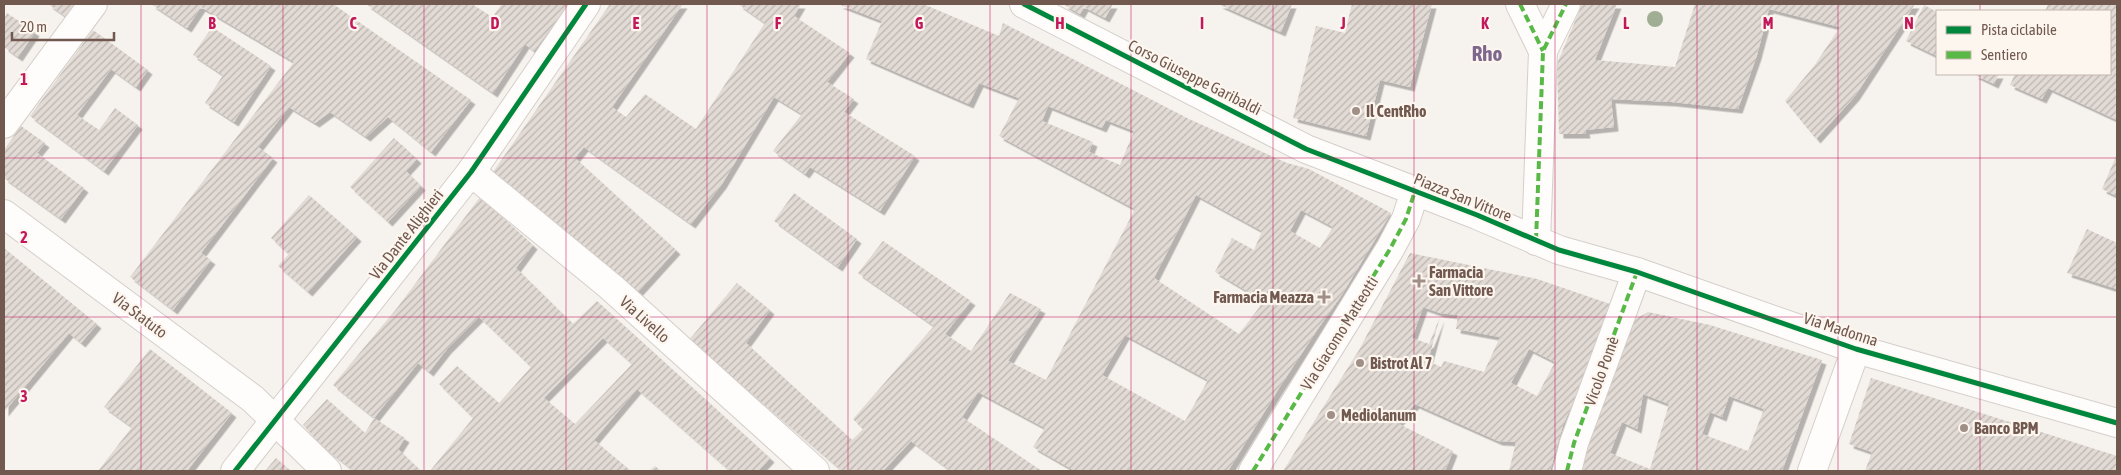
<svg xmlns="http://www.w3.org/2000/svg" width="2121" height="475" viewBox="0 0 2121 475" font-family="'Asap Condensed',sans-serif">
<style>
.building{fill:url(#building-hatch);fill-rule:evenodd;filter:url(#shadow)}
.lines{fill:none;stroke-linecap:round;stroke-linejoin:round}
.minor-casing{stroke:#d5cfcb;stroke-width:30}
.minor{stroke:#fefdfc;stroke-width:28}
.quiet{stroke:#58b947;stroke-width:4;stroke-dasharray:8 4;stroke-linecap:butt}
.cycleway-casing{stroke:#fdf6ef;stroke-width:8}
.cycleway{stroke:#00873e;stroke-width:5}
.tree{fill:#a0ae93}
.grid{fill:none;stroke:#c2185b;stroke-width:1;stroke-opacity:0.55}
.poi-dot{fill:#a08f86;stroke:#fdf6ef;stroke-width:2}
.labels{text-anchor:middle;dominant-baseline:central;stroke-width:4.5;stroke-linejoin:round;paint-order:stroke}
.street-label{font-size:16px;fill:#71594f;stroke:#fdf6ef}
.poi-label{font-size:16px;font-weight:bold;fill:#71594f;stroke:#fdf6ef;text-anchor:start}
.district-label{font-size:21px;font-weight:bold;fill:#7d678d;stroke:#fdf6ef}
.grid-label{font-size:16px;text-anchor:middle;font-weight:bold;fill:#c2185b;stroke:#fdf6ef;stroke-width:4.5;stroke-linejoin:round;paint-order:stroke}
</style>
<defs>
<pattern id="building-hatch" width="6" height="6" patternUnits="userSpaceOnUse" patternTransform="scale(1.25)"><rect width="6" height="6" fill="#e2dad4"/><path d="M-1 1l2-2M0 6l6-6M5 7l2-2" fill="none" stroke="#bcb4ae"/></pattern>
<filter id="shadow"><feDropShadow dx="4.5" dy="4.5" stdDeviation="0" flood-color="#0004"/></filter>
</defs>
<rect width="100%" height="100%" fill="#f6f2ed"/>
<!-- building -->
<g class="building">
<polygon points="48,4 78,4 68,18"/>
<polygon points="151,4 333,4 471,100 431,152 388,117 366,137 330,112 315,123 289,107 258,147 273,158 201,253 211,260 173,310 130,277 294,62 201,7 187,28"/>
<polygon points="366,4 472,4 492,17 502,4 569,4 534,51 525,44 493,93"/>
<polygon points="610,4 683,4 612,107 626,117 645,94 696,129 765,23 738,4 801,4 794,16 850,53 827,82 854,99 844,112 915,156 880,211 810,167 805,174 773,151 802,114 774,97 722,184 691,224 584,147 575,158 676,250 635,295 493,172"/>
<path d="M838,4H923L999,36L1003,23L1189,119L1287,163L1309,169L1391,213L1341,296L1317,330L1279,388L1228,471H1075L1033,447L1045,428L978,392L962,417L1042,471H951L911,441L883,471H842L689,340L737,283L770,310L746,343L852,440L863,429L853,419L934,326L858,273L883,241L971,301L945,334L971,351L1010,293L1041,309L1008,361L1046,380L1135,209L999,136L1019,98L979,83L969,104L866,59L882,21ZM1048,106L1102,128L1106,120L1134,131L1120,165L1089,152L1093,142L1042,121ZM1196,195L1262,231L1254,250L1232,238L1215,272L1264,301L1239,334L1154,278ZM1301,210L1333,227L1320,248L1290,231ZM1125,335L1208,380L1185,421L1102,375Z"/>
<polygon points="1063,4 1113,4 1105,18 1084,7 1080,14"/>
<polygon points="1218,4 1292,4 1281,32"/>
<polygon points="1352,4 1432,4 1410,87 1380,80 1366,136 1293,118 1316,26 1345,33"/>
<polygon points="1582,4 1617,4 1595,60 1675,67 1695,4 1915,4 1855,96 1816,139 1785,101 1814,66 1840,27 1769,9 1757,55 1738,109 1672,102 1611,99 1614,127 1585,130 1586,134 1559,134 1557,64"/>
<polygon points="2048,4 2117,4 2117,120 2048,88 2042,99 2010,85 2015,74 2110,74 2110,11 2045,11"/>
<polygon points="1924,5 1937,12 1937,56 1906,41"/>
<polygon points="7,13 35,32 18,57 4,47 4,19"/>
<polygon points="212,27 271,66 234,122 205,103 223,75 193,55"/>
<polygon points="93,30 148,70 136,87 111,69 77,115 99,130 115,108 138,125 104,171 30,116"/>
<polygon points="1973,74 1999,74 1994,84"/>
<polygon points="21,126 45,143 37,153 84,188 61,219 4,178 4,150"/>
<polygon points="394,138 417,159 406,171 421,186 388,222 350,187"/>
<polygon points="2117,154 2117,196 2102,189"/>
<polygon points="794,193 857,239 838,267 774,221"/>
<polygon points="309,195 357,237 308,292 278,266 289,254 271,238"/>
<path d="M480,197L533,245L516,268L573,324L597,301L770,458L758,471H730L637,389L594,440L631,471H430L473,418L439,384L457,366L499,403L531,367L479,317L447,349L429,372L418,363L374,418L333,385L397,308ZM603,338L632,364L575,424L544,398Z"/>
<polygon points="2087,229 2117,243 2117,289 2067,273"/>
<polygon points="4,248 97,324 81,343 69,333 4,412"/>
<path d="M1410,253L1537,279L1616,306L1563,425L1550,471H1509L1516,442L1498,441L1415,404L1397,423L1453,451L1445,471H1283L1359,350ZM1423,307L1440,313L1458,315L1456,329L1500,337L1484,372L1444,361L1441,367L1428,361L1440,317L1429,344L1412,338ZM1529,349L1555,362L1537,396L1511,383Z"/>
<path d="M1648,312L1710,325L1822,360L1782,471H1579L1586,443L1632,321ZM1643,394L1669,404L1650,469L1610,453L1622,422L1637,429ZM1729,396L1764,409L1748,451L1702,434L1710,412L1722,417Z"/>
<polygon points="150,349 232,413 187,471 98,471 132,427 104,407"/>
<polygon points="1871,378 2117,456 2117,471 1865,471 1872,452 1849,444"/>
<polygon points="327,399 365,433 374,418 405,438 398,449 421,471 354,471 321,445 303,425"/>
<polygon points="276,458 291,471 265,471"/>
<polygon points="655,466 661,471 649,471"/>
</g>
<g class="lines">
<defs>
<g id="minor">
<polyline points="1024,4 1306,149 1477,215 1559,250 1637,272 1856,349 2117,423"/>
<polyline points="1520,4 1543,51"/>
<polyline points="4,124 93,4"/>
<polyline points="471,172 611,287 815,471"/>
<polyline points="4,214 253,399 327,471"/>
<polyline points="1536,241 1543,51 1566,4"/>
<polyline points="235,471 471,172 586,4"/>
<polyline points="1253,471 1390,249 1406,219 1415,191"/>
<polyline points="1567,471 1574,443 1637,272"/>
<polyline points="1812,471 1856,349"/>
</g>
</defs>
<!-- minor casing -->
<use href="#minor" class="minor-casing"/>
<!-- minor -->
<use href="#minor" class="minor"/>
<!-- quiet -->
<g class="quiet">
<polyline points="1520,4 1543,51"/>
<polyline points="1536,241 1543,51 1566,4"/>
<polyline points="1253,471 1390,249 1406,219 1415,191"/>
<polyline points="1567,471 1574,443 1637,272"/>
</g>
<defs>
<g id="cycleway">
<polyline points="1024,4 1306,149 1477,215 1559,250 1637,272 1856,349 2117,423"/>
<polyline points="235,471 471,172 586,4"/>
</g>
</defs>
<!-- cycleway casing -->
<use href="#cycleway" class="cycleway-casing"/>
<!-- cycleway -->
<use href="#cycleway" class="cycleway"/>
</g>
<!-- trees -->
<circle class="tree" cx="1655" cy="19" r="8"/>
<!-- grid -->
<path class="grid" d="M141,4V471M283,4V471M424,4V471M566,4V471M707,4V471M848,4V471M990,4V471M1131,4V471M1273,4V471M1414,4V471M1555,4V471M1697,4V471M1838,4V471M1980,4V11M1980,74V471M4,158H2117M4,317H2117"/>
<!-- markers -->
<g class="poi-dot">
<circle cx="1356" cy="111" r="5"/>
<path d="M1416.5 273.5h5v5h5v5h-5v5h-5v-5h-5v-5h5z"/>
<path d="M1321.5 289.5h5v5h5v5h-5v5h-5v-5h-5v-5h5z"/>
<circle cx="1360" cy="363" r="5"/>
<circle cx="1331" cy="415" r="5"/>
<circle cx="1964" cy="428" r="5"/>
</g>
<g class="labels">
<!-- street labels -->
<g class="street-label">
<text transform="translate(1195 77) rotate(27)">Corso Giuseppe Garibaldi</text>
<text transform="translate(1463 197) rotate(22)">Piazza San Vittore</text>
<text transform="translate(406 234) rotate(-52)">Via Dante Alighieri</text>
<text transform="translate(140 315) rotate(37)">Via Statuto</text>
<text transform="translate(645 319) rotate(42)">Via Livello</text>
<text transform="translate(1841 329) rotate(18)">Via Madonna</text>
<text transform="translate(1339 333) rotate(-58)">Via Giacomo Matteotti</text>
<text transform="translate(1601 371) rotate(-70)">Vicolo Pomè</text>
</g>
<!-- poi labels -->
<g class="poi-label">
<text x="1366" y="111">Il CentRho</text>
<text x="1429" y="272">Farmacia<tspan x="1429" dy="18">San Vittore</tspan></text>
<text x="1314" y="297" text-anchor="end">Farmacia Meazza</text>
<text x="1370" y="363">Bistrot Al 7</text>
<text x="1341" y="415">Mediolanum</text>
<text x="1974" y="428">Banco BPM</text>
</g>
<!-- district labels -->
<g class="district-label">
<text x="1487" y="53">Rho</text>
</g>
</g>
<g class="grid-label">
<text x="212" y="29">B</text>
<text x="353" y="29">C</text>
<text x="495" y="29">D</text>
<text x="636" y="29">E</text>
<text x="778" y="29">F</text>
<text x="919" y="29">G</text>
<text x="1060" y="29">H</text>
<text x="1202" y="29">I</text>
<text x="1343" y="29">J</text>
<text x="1485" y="29">K</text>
<text x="1626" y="29">L</text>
<text x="1768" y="29">M</text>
<text x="1909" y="29">N</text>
<text x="24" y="85">1</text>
<text x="24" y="243">2</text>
<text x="24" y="402">3</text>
</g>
<!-- border -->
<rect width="2121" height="475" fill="none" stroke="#71594f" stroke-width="10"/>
<!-- legend -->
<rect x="1936" y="10" width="175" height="65" fill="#fdf6ef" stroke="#c5b7af"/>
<rect x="1946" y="26" width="25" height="8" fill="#00873e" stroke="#c5b7af"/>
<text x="1981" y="35" font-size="15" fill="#71594f">Pista ciclabile</text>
<rect x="1946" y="51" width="25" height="8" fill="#58b947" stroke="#c5b7af"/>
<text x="1981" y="60" font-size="15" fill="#71594f">Sentiero</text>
<!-- scale -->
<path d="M12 32v8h102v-8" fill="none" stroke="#71594f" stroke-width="2.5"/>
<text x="20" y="32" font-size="15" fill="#71594f" stroke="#fdf6ef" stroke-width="4" paint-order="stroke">20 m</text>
</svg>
